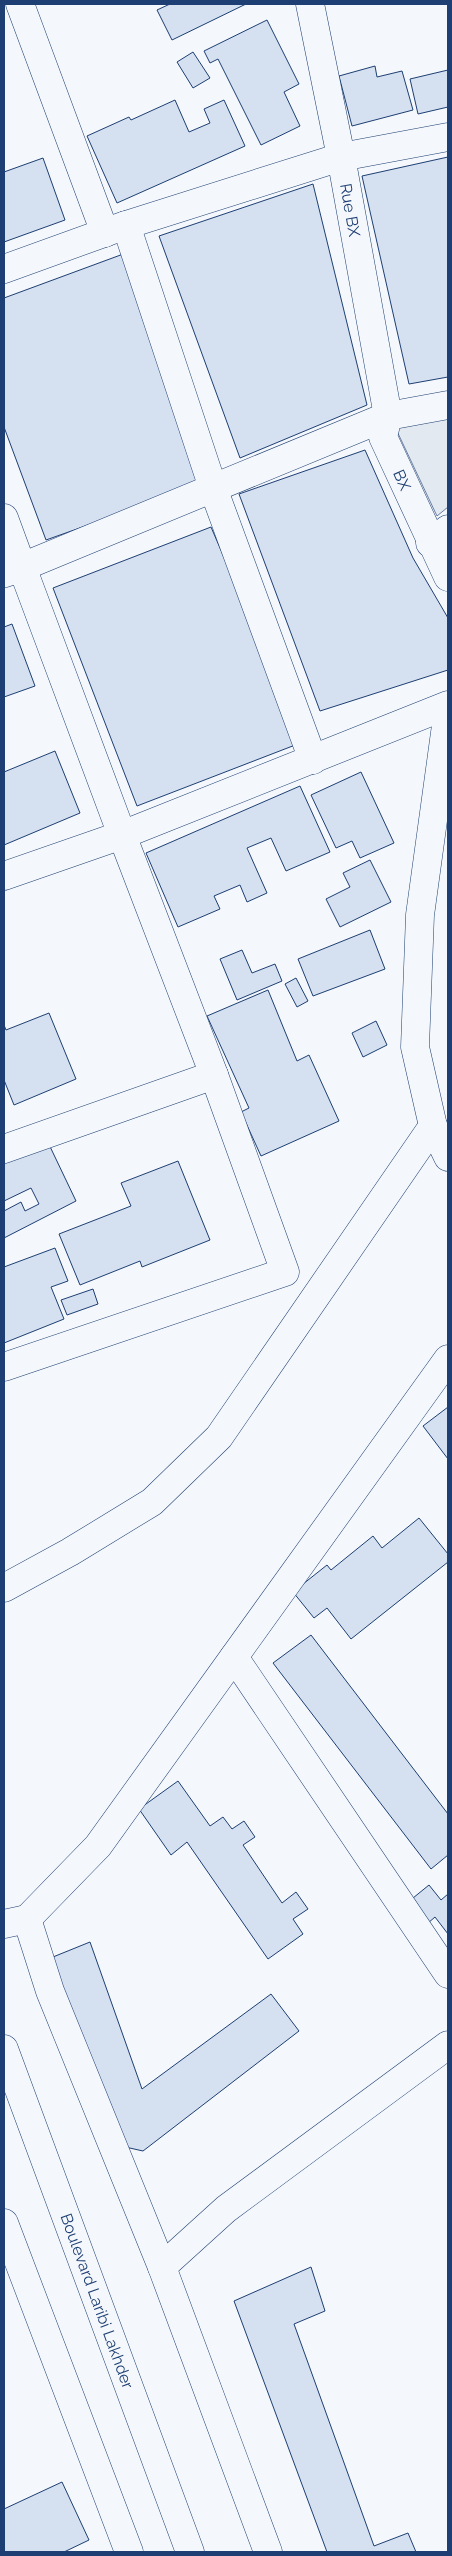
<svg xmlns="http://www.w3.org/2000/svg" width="452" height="2556" viewBox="0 0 452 2556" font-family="Raleway,sans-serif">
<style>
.green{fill:#e3e9f0;stroke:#687fa3}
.building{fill:#d5e0f0;stroke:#1d3f73}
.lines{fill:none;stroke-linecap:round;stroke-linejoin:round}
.street-casing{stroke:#1d3f73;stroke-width:29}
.secondary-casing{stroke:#1d3f73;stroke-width:29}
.primary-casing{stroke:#1d3f73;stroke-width:29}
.street{stroke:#f4f7fb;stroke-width:28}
.secondary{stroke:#f4f7fb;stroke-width:28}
.primary{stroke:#f4f7fb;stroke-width:28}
.labels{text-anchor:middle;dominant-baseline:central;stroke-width:4;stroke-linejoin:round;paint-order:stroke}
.street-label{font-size:16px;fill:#1d3f73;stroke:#f4f7fb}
</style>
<rect width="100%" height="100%" fill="#f4f7fb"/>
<!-- green -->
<polygon class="green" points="448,417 448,507 437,516 395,427"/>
<!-- building -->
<g class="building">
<polygon points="170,4 246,4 172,40 157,10"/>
<polygon points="267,20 299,84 284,92 300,126 261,145 218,59 210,63 204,51"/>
<polygon points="193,52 210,78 193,88 177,62"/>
<polygon points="375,66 377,77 402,71 413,110 352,126 339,76"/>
<polygon points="448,70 448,107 418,114 410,79"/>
<polygon points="175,100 189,132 210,123 204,109 224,100 245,146 117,203 87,136 129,117 131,120"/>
<polygon points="448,157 448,377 409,384 362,176"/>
<polygon points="43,158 65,220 4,242 4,172"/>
<polygon points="313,184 367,405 240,458 159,236"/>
<polygon points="126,253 212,481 46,540 4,427 4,298"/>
<polygon points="365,450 413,558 448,618 448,670 320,711 239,494"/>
<polygon points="211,527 303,742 137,806 53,588"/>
<polygon points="12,624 35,686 4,697 4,627"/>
<polygon points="55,751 80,813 4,845 4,772"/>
<polygon points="361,772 394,843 360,858 352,841 336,848 311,795"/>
<polygon points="300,786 330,852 286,871 271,838 247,848 267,893 247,902 240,885 214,896 220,909 178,927 146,853"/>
<polygon points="370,860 391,902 340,927 326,899 350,887 343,873"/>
<polygon points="370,930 385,969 313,996 298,959"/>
<polygon points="242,950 252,973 275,964 282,981 237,1000 220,959"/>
<polygon points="296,978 308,1001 297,1007 285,984"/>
<polygon points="268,990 297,1061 309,1055 339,1121 261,1156 241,1112 249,1108 207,1016"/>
<polygon points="49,1013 76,1079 14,1105 4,1080 4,1025 6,1030"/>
<polygon points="376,1021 387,1045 363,1057 352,1033"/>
<polygon points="44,1134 76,1201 4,1238 4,1211 21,1202 25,1211 39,1204 31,1188 4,1201 4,1153"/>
<polygon points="178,1161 210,1240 142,1267 140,1261 80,1285 59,1234 131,1206 121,1183"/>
<polygon points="55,1248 68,1281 51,1287 64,1319 4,1343 4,1267"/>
<polygon points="93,1289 98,1304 67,1315 61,1300"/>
<polygon points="448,1407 448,1459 423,1426"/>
<polygon points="419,1518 448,1554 448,1562 351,1639 327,1608 314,1618 293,1592 327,1565 331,1570 373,1536 382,1548"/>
<polygon points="311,1635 448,1814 448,1855 431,1869 273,1663"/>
<polygon points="178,1781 210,1826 223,1817 232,1829 244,1821 255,1837 243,1845 282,1903 296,1892 308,1909 293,1919 303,1934 268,1959 187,1842 171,1855 139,1809"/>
<polygon points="429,1885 441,1900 448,1894 448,1934 435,1917 420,1930 402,1907"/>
<polygon points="90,1942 142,2089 271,1994 299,2031 143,2151 112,2144 48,1959"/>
<polygon points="311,2267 325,2311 294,2324 374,2546 408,2533 416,2552 327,2552 234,2301"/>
<polygon points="62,2482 89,2540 64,2552 4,2552 4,2509"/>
</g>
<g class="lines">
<defs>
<g id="street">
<polyline points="20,4 105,233"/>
<polyline points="126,225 213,488 313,760"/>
<polyline points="4,269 126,225 341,157 448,137"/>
<polyline points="388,416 383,437 448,577"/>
<polyline points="4,518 22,567 388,416"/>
<polyline points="430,543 448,529"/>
<polyline points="448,711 420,915 415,1047 433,1126 448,1157"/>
<polyline points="4,876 122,835 22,567 5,573"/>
<polyline points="4,1149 214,1075 122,835 448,705"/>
<polyline points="4,1367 285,1272 214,1075"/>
<polyline points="4,1588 70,1552 152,1502 219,1437 433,1126"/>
<polyline points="234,1657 448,1974"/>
<polyline points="27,1919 98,1846 448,1359"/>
<polyline points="4,1924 27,1919 50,1991 162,2267 268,2552"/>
<polyline points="162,2267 226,2209 448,2045"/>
</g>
<polyline id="secondary" points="310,4 341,157 388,416 448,405"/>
<g id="primary">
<polyline points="4,2049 190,2552"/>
<polyline points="4,2223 129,2552"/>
</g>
</defs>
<!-- street casing -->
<use href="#street" class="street-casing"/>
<!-- secondary casing -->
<use href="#secondary" class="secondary-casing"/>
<!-- primary casing -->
<use href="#primary" class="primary-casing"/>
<!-- street -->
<use href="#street" class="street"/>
<!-- secondary -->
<use href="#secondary" class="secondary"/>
<!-- primary -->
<use href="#primary" class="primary"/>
</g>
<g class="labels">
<!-- street labels -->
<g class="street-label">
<text transform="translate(350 210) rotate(80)">Rue BX</text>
<text transform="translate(402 480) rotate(66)">BX</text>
<text transform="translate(97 2301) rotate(70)">Boulevard Laribi Lakhder</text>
</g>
</g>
<!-- border -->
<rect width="452" height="2556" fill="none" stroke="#1d3f73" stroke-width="10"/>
</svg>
